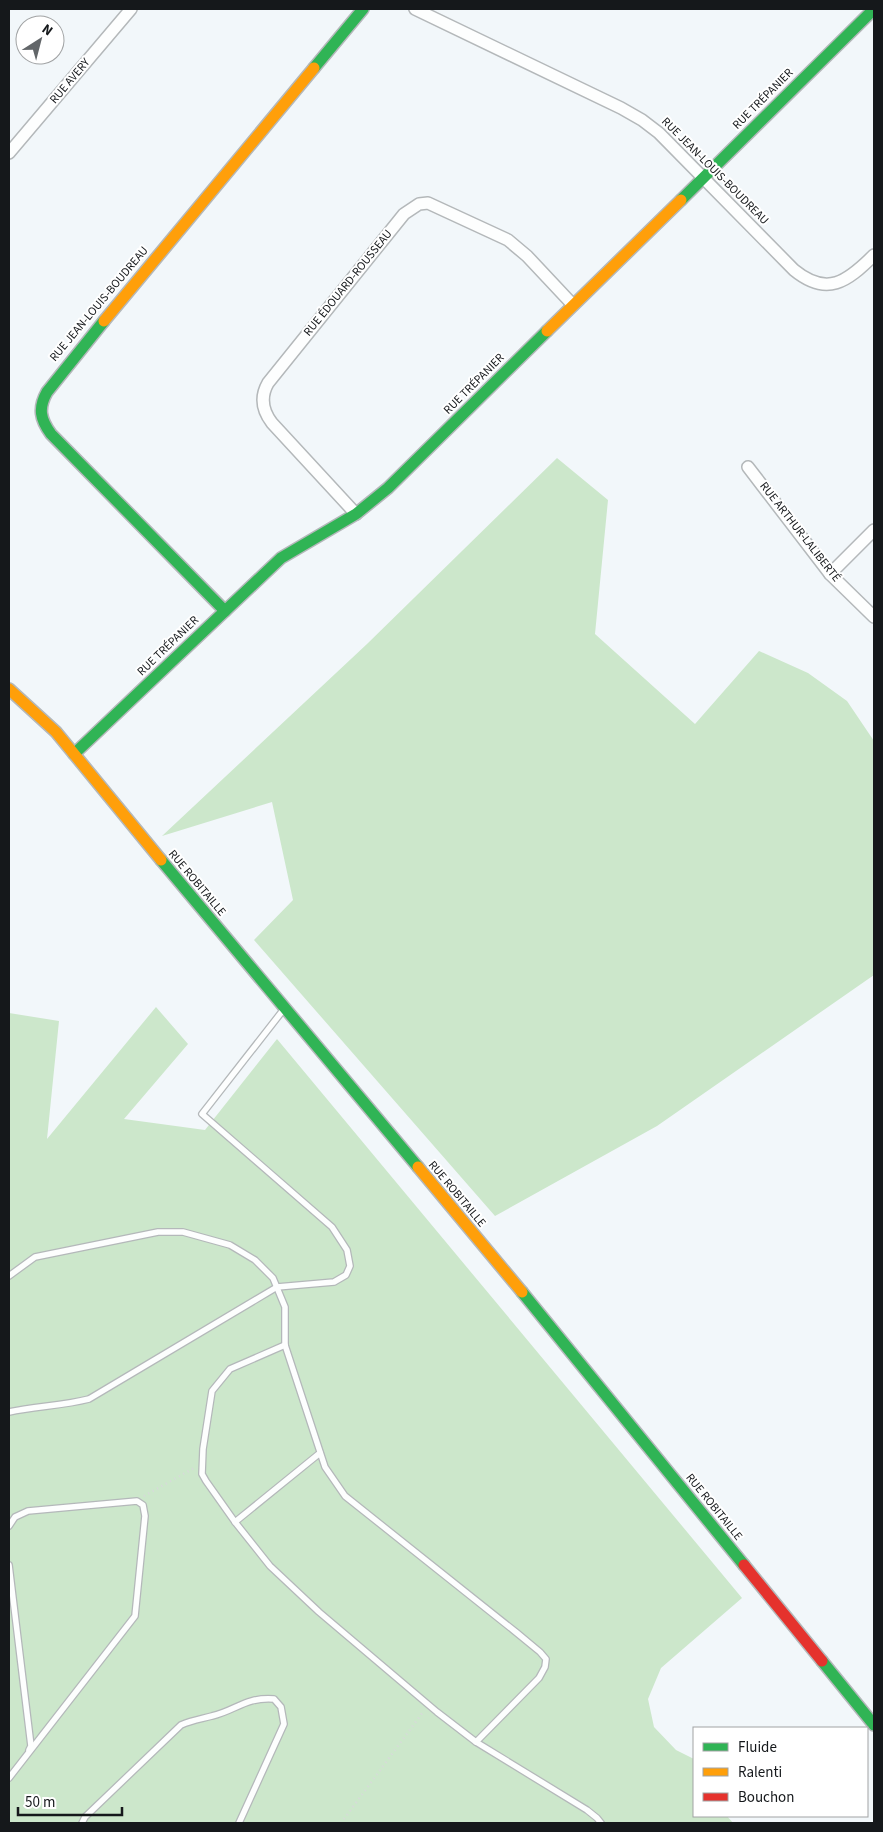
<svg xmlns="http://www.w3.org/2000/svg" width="883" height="1832" viewBox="0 0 883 1832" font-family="'Source Sans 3',sans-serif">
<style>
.green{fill:#cce7cb}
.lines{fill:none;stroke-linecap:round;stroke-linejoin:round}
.lane-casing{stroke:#b4b8ba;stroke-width:8}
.street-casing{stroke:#b4b8ba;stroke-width:14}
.fast-casing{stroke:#b4b8ba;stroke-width:14}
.slow-casing{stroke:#b4b8ba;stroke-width:14}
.jam-casing{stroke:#b4b8ba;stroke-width:14}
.path{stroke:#d8d9db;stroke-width:2.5;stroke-dasharray:1 4;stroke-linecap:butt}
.lane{stroke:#fdfefe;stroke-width:5.5}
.street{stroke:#fdfefe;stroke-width:11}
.fast{stroke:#30b455;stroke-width:11}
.slow{stroke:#ff9f0a;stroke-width:11}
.jam{stroke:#e5322d;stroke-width:11}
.labels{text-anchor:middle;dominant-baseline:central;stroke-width:4;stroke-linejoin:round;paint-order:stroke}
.street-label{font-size:12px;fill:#15181b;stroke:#fff}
</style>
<rect width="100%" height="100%" fill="#f2f7fa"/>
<!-- green -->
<g class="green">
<polygon points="557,458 608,500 595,634 695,724 759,651 808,673 847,701 874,741 874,975 657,1126 495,1216 254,940 293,900 272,802 162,836 367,644"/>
<polygon points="156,1007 188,1044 124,1119 205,1130 277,1039 742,1598 661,1668 648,1699 654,1727 676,1750 694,1759 694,1816 727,1816 733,1823 9,1823 9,1013 59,1021 47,1139"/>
</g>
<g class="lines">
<defs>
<g id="lane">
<polyline points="9,1276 35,1257 158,1232 183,1232 230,1245 255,1260 273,1278 285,1307 285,1345 325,1467 345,1496 517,1633 540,1652 546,1659 545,1667 539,1678 476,1742"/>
<polyline points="285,1345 230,1369 212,1391 203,1449 202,1474 206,1481 235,1522 270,1566 319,1612 437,1712 476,1742 587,1810 597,1818 601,1823"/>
<path d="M9,1412C35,1406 62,1406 89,1399L277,1287L334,1282L346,1275L350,1266L347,1250L332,1227L202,1114L284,1009"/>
<polyline points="235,1522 320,1453"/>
<polyline points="9,1526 15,1517 28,1511 137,1501 143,1505 145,1516 135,1616 9,1778"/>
<polyline points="9,1565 31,1746 29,1750"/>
<path d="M82,1823L85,1817L181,1725C192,1720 201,1719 212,1716C237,1710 245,1697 274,1699L281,1707L284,1724L239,1823"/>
</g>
<g id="street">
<path d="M415,9L621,108L642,120L659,133L794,270C827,297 847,282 874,255"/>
<polyline points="9,153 131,9"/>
<polyline points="748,467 830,574 874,617"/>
<path d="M356,514L272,423C262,410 260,397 268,383L404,214L419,204L428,203L508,240L527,256L573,305"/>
<polyline points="830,574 874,530"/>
</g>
<g id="fast">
<polyline points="314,68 363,9"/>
<polyline points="681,200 874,9"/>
<path d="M104,321L47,392C38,408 40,419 51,434L225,611"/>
<polyline points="74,754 281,558 356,514 388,488 547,331"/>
<polyline points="161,860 418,1167"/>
<polyline points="522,1292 744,1565"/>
<polyline points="822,1661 874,1725"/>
</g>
<g id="slow">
<polyline points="104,321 314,68"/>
<polyline points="547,331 681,200"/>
<polyline points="9,689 56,732 161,860"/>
<polyline points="418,1167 522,1292"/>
</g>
<polyline id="jam" points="744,1565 822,1661"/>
</defs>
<!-- lane casing -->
<use href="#lane" class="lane-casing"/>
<!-- street casing -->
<use href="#street" class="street-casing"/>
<!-- fast casing -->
<use href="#fast" class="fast-casing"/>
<!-- slow casing -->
<use href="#slow" class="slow-casing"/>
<!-- jam casing -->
<use href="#jam" class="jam-casing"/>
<!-- path -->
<g class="path">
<polyline points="144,1496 194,1468"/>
<polyline points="341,1823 423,1712"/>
</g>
<!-- lane -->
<use href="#lane" class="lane"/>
<!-- street -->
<use href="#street" class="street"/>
<!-- fast -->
<use href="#fast" class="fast"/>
<!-- slow -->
<use href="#slow" class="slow"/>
<!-- jam -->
<use href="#jam" class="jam"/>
</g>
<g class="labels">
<!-- street labels -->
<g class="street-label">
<text transform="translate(70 81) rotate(-50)">RUE AVERY</text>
<text transform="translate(763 99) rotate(-45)">RUE TRÉPANIER</text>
<text transform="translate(715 171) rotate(45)">RUE JEAN-LOUIS-BOUDREAU</text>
<text transform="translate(348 283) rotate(-51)">RUE ÉDOUARD-ROUSSEAU</text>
<text transform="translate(99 304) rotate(-50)">RUE JEAN-LOUIS-BOUDREAU</text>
<text transform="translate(474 384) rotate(-45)">RUE TRÉPANIER</text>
<text transform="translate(800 532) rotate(52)">RUE ARTHUR-LALIBERTÉ</text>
<text transform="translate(168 646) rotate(-44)">RUE TRÉPANIER</text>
<text transform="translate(197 883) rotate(50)">RUE ROBITAILLE</text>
<text transform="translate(457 1194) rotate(50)">RUE ROBITAILLE</text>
<text transform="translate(714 1507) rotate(51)">RUE ROBITAILLE</text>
</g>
</g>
<!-- border -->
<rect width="883" height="1832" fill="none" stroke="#15181b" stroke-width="20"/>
<!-- legend -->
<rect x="693" y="1727" width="175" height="90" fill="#ffffff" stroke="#a1a3a4"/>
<rect x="703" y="1743" width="25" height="8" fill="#30b455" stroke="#a1a3a4"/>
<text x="738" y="1752" font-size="15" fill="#15181b">Fluide</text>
<rect x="703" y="1768" width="25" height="8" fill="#ff9f0a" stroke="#a1a3a4"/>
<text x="738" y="1777" font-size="15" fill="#15181b">Ralenti</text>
<rect x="703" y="1793" width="25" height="8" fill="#e5322d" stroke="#a1a3a4"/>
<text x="738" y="1802" font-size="15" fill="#15181b">Bouchon</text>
<!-- north arrow -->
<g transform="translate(40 40) rotate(36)"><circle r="24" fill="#ffffff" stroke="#a1a3a4"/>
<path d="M0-4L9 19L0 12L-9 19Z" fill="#626669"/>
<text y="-8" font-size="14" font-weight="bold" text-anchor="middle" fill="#15181b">N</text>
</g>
<!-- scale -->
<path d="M18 1807v8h104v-8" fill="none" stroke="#15181b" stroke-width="2.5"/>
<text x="25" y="1807" font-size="15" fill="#15181b" stroke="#ffffff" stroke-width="4" paint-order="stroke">50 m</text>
</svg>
